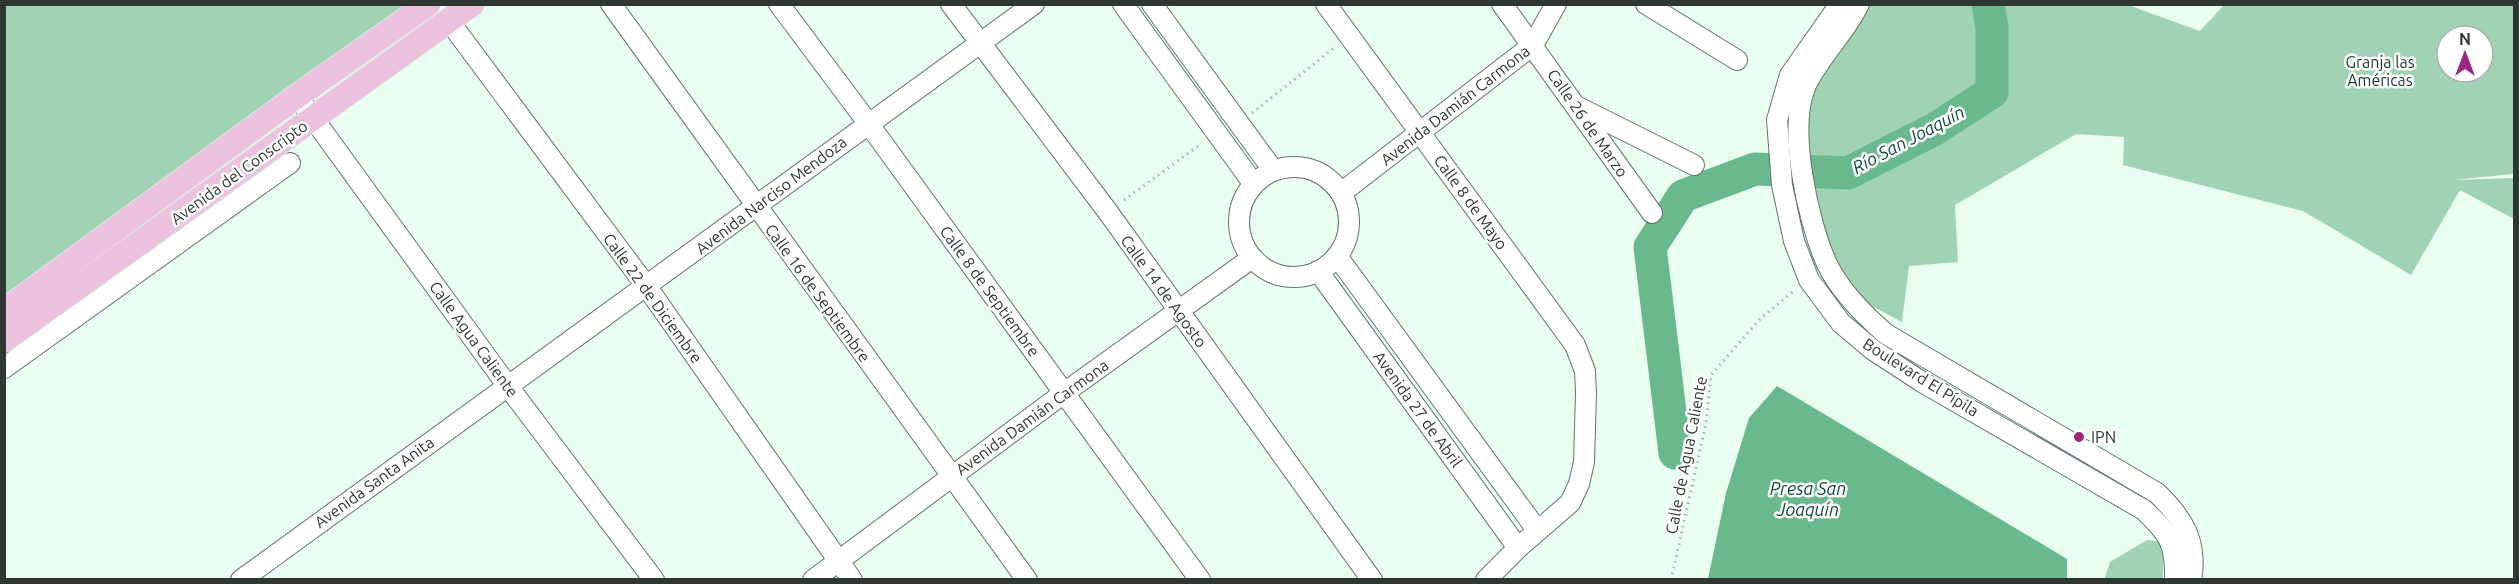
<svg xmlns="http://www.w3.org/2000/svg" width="2519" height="584" viewBox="0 0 2519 584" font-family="Ubuntu,sans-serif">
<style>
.green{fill:#a0d3b6;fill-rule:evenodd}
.water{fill:#69b88e}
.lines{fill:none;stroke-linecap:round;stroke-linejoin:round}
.river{stroke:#69b88e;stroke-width:33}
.minor-casing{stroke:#627469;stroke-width:22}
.major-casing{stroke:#e2e3e2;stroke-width:26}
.path{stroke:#a5b5ab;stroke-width:3;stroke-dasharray:1.5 4.5;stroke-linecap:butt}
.minor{stroke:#fff;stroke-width:20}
.major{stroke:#ebc1dd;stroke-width:24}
.poi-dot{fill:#9e2781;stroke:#fff;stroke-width:2}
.labels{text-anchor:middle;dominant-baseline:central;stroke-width:5;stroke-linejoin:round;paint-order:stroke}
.park-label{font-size:16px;fill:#183b29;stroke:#fff}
.street-label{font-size:16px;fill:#2f3732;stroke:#fff}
.poi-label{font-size:16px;fill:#2f3732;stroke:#fff;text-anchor:start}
.water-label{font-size:18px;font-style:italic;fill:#0e4d32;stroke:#fff}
</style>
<rect width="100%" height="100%" fill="#e9fef1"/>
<!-- green -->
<g class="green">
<polygon points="5,5 409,5 5,302"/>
<path d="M1864,5H2128L2200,31L2224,5H2514V174L2452,180L2514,178V219L2460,190L2411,275L2303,211L2123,165L2124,137L2076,134L1955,205L1958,262L1909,266L1902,322L1860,300L1821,236L1804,138L1806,105L1815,79ZM2447,36H2483V72H2447Z"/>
<polygon points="2147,540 2163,542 2163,579 2104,580 2110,562"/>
</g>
<!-- water -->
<polygon class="water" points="1777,386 2067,559 2067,579 1708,579 1726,493 1749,418"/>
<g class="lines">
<!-- river -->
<polyline class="river" points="1675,453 1650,247 1683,196 1755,169 1848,173 1935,129 1992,92 1992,28 1988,4"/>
<defs>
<g id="minor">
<polyline points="611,4 1027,580"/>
<polyline points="779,4 868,123 1200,580"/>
<polyline points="951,4 1108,212 1372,580"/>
<polyline points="1123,4 1253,183"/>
<polyline points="1152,4 1273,170"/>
<polyline points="1326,4 1575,345 1585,371 1586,393 1584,462 1579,484 1570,503 1518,548 1486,580"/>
<polyline points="1502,4 1652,213"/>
<polyline points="1646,4 1737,60"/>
<path d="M1840,4L1790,75L1777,120L1782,185L1794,241L1809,280L1841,323L1873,350L1922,382L2144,510C2169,534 2176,543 2175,580"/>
<path d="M1859,4C1845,33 1820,56 1806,85C1787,128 1808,222 1827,264C1840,291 1863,314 1886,334L2157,493C2183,518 2198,542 2191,580"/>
<polyline points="449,21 647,287 852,580"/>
<polyline points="297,96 507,385 654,580"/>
<polyline points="1576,106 1694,165"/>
<circle cx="1294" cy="222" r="55"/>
<polyline points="1341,193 1533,45 1556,4"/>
<polyline points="1337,256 1537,530"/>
<polyline points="1318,271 1518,548"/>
<polyline points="4,368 290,163"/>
<polyline points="241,580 1034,4"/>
<polyline points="813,580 1064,393 1252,258"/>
</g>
<g id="major">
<polyline points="4,311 297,96 428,4"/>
<polyline points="4,340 472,4"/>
</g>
</defs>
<!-- minor casing -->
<use href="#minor" class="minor-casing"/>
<!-- major casing -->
<use href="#major" class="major-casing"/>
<!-- path -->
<g class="path">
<polyline points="1252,113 1334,48"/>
<polyline points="1124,200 1201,144"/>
<polyline points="1671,580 1706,423 1711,375 1760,319 1795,290"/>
</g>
<!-- minor -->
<use href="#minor" class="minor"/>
<!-- major -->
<use href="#major" class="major"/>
</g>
<!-- markers -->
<circle class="poi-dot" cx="2079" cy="437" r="6"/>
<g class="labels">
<!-- park labels -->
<g class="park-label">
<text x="2380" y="62">Granja las<tspan x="2380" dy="18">Américas</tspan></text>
</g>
<!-- street labels -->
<g class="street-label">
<text transform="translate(1455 105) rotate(-38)">Avenida Damián Carmona</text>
<text transform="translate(1588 123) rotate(55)">Calle 26 de Marzo</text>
<text transform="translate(239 172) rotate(-36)">Avenida del Conscripto</text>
<text transform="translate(771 195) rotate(-37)">Avenida Narciso Mendoza</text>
<text transform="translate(1471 202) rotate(54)">Calle 8 de Mayo</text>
<text transform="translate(990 291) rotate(54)">Calle 8 de Septiembre</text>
<text transform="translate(1164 291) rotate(54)">Calle 14 de Agosto</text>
<text transform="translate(818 293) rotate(54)">Calle 16 de Septiembre</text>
<text transform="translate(653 298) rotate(54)">Calle 22 de Diciembre</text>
<text transform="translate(474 339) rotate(54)">Calle Agua Caliente</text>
<text transform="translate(1921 377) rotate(32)">Boulevard El Pípila</text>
<text transform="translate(1418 409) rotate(54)">Avenida 27 de Abril</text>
<text transform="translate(1032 417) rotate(-36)">Avenida Damián Carmona</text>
<text transform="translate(1686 455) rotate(-79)">Calle de Agua Caliente</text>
<text transform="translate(374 482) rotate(-36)">Avenida Santa Anita</text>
</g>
<!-- poi labels -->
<g class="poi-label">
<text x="2091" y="437">IPN</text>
</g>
<!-- water labels -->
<g class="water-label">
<text transform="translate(1908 139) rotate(-28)">Río San Joaquín</text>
<text x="1808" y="488">Presa San<tspan x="1808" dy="21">Joaquín</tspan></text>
</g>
</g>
<!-- border -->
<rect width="2519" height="584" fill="none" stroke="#2f3732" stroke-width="12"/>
<!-- north arrow -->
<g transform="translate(2465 54)"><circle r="28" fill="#ffffff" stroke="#acafad" stroke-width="1.5"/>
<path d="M0-4.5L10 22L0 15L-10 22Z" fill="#9e2781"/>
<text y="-9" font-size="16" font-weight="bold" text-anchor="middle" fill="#2f3732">N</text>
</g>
</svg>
